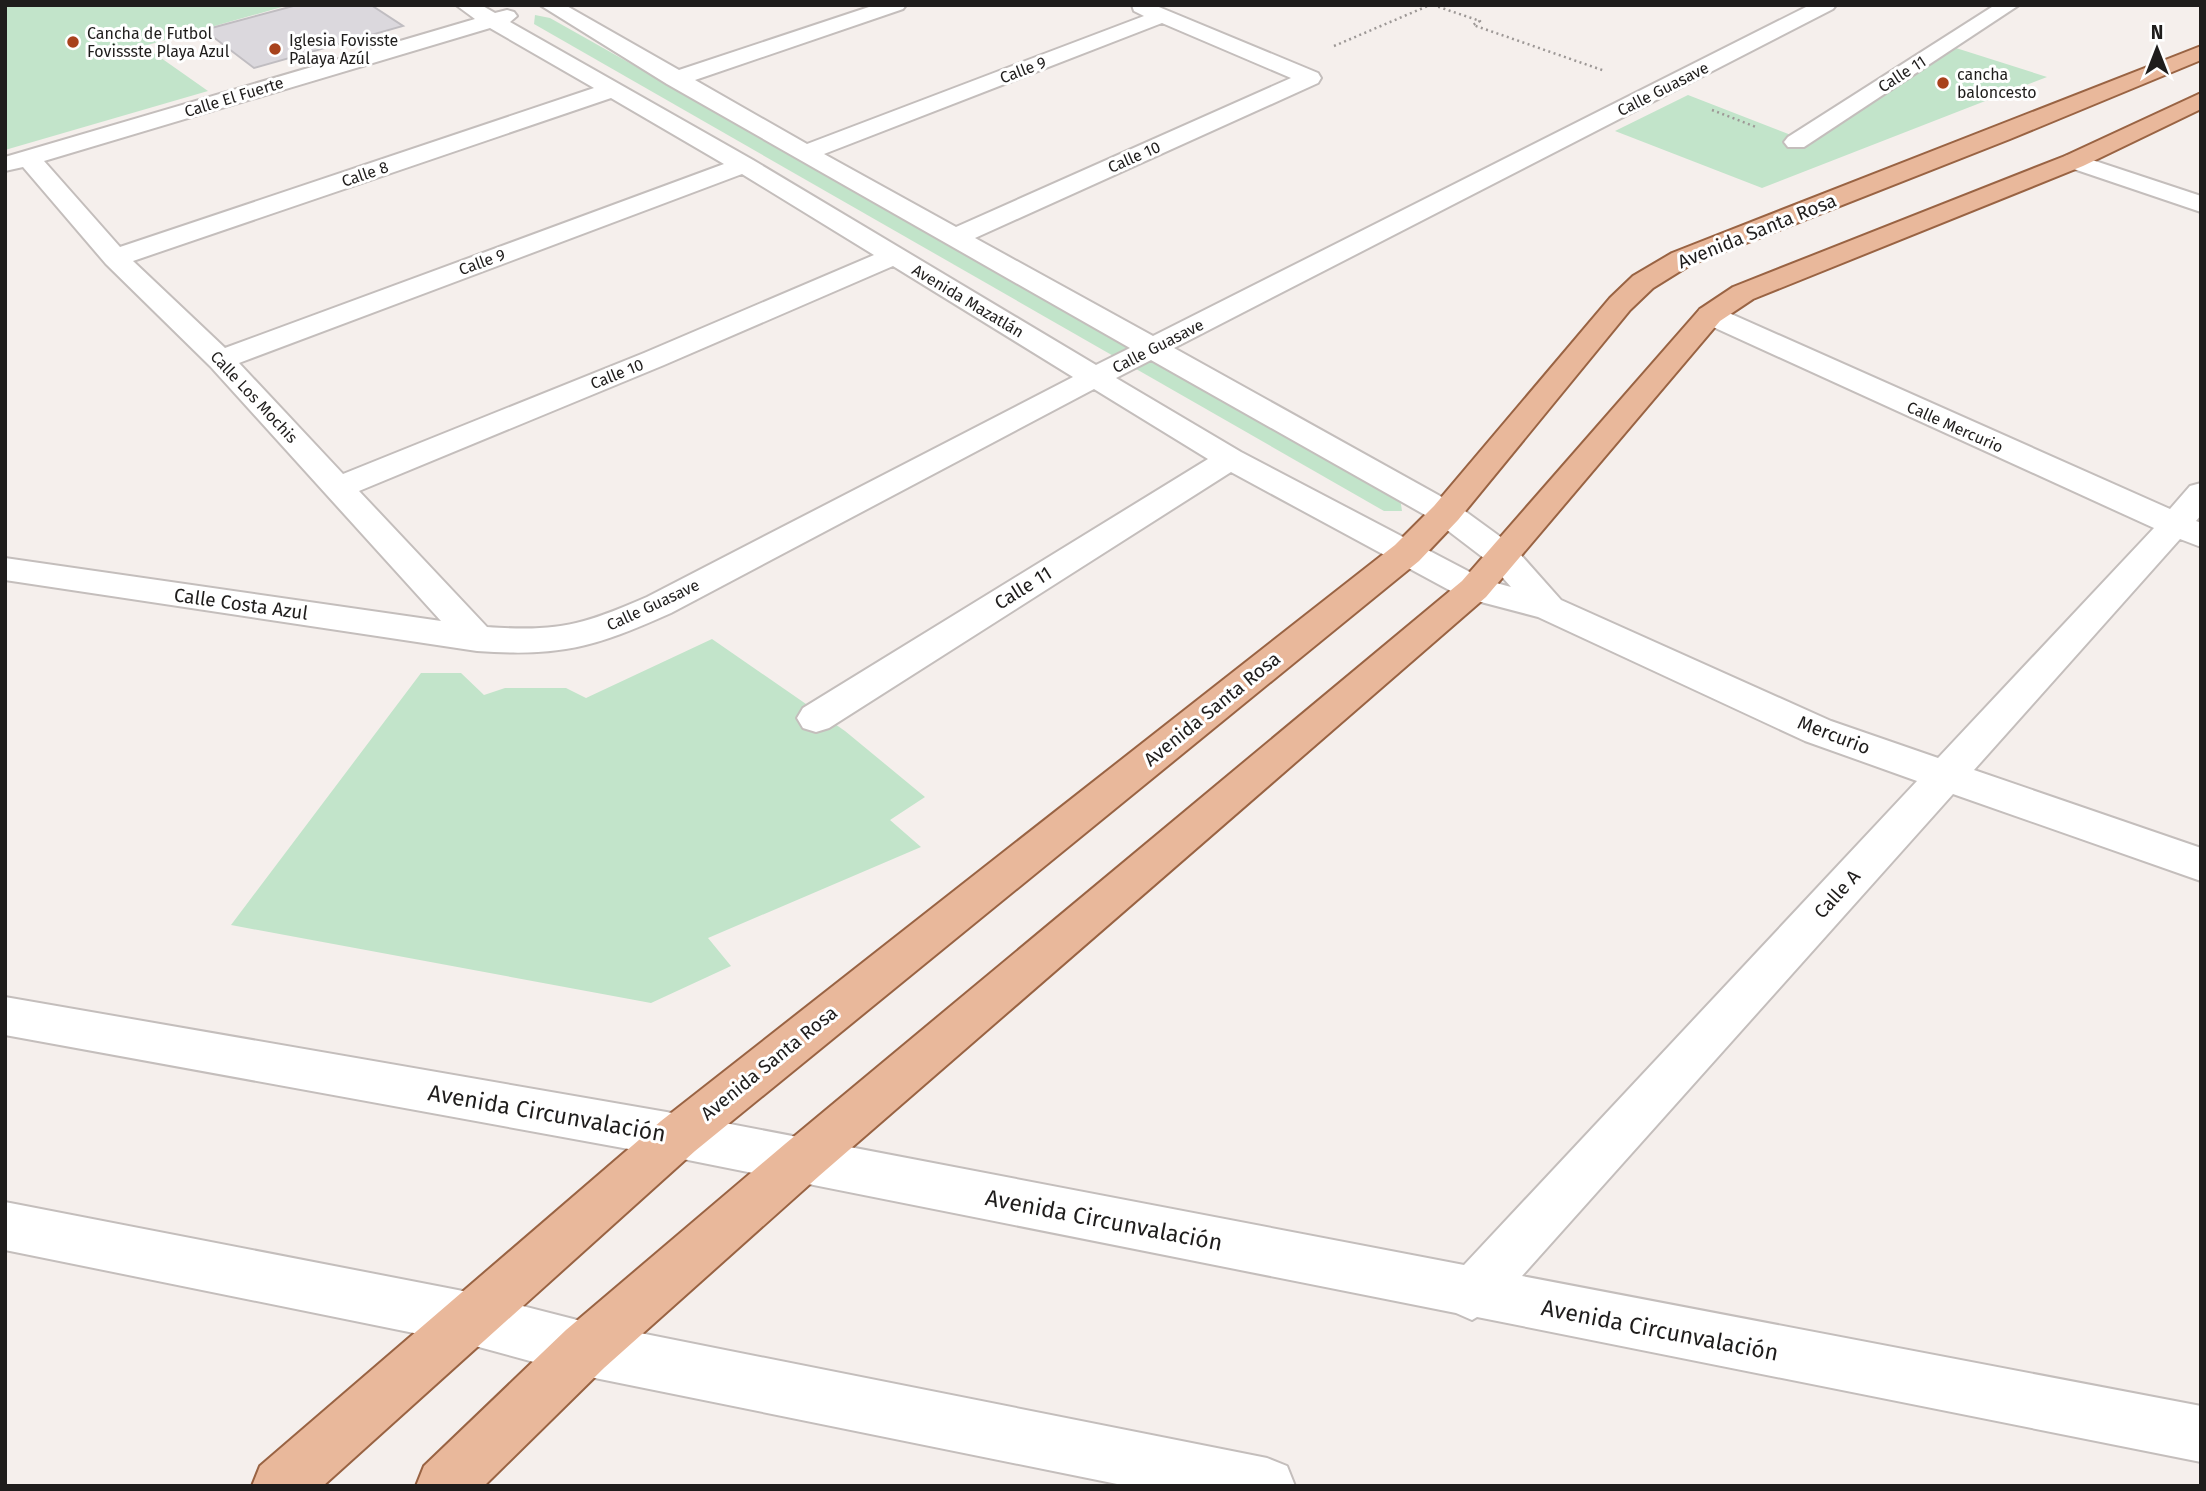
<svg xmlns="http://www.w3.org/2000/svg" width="2206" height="1491" viewBox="0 0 2206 1491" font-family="'Fira Sans',sans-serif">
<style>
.green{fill:#c2e4ca}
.building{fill:#dbd8dd;stroke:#c0bdc1;stroke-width:2}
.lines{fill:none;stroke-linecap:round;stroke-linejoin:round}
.minor-casing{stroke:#c4bebc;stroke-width:4}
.major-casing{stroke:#996343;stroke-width:4}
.path{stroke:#9d9896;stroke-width:2.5;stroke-dasharray:2 3.5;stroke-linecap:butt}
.minor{fill:#fff;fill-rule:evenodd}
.major{fill:#e9b89b;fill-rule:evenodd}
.poi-dot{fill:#a8421c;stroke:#fff;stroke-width:2.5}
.labels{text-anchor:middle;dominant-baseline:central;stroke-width:6;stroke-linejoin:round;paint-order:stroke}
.far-poi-label{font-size:16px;fill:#1f1d1c;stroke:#fff;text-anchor:start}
.far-street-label{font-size:16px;fill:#1f1d1c;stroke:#fff}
.street-label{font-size:19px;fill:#1f1d1c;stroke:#fff}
.near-street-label{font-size:23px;fill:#1f1d1c;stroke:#fff}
</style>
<rect width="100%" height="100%" fill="#f5efec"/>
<!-- green -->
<g class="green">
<polygon points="5,5 289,5 144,46 208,91 5,150"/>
<polygon points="535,15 550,18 1400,498 1402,511 1384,511 534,24"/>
<polygon points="1937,42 2047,77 1762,188 1615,131 1688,95 1791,135"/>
<polygon points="712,639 845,731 925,797 890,820 921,847 708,938 731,966 651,1003 231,925 421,673 461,673 484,695 505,688 566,688 586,698"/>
</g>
<!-- building -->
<polygon class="building" points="297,5 371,5 403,26 254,68 204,30"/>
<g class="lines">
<defs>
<g id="minor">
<path d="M456,5H481L495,13L507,10L514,12L517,16L510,22L753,160L1096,365L1130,348L667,84L540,5H565L679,70L875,5H906L903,9L695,80L807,144L1144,16L1134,11L1132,5H1154L1318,73L1321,78L1318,83L975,238L1153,336L1810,5H1836L1833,9L1174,348L1458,506L1513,546L1561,600L1831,721L1938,758L2154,528L1700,321L1696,315L1700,309L1710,307L1720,309L2170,509L2190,486L2201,483V515L2196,521L2201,523V547L2180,539L1974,770L2201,848V881L1953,794L1522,1276L2201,1406V1462L1477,1317L1472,1320L1456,1313L678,1158L5,1035V997L678,1114L1464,1265L1917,781L1805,741L1538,617L1462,597L1231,472L829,728L816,732L803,728L797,718L803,708L1208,459L1094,389L671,613C595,647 561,657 477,651L5,580V558L441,621L210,366L106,264L23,167L5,171V157L475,19ZM1162,23L1291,78L956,227L824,154ZM490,28L594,88L120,247L44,161ZM611,98L724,164L225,348L133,261ZM742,174L874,255L644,353L343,474L239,363ZM893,266L1073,377L647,597C583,625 558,632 487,627L359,491L664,365ZM1151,360L1434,520L1489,562L1511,587L1485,580L1241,452L1116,378Z"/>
<polygon points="1995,5 2019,5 1804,147 1788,147 1784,142 1788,137"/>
<polygon points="2074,154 2201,196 2201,212 2065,166 2062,161 2065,156"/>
<polygon points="5,1202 468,1292 585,1322 1267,1458 1287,1466 1295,1486 1127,1486 585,1376 468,1344 5,1250"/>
</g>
<g id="major">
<polygon points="2201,46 2201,60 2010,139 1690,265 1653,288 1630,310 1458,520 1419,561 695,1151 323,1486 252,1486 260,1466 661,1121 1395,545 1434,506 1610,298 1633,276 1672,253"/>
<polygon points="2201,93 2201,109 2083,166 1753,299 1720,321 1486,597 819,1176 604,1368 484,1486 416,1486 424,1466 566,1330 785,1144 1462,581 1700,309 1733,287 2065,156"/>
</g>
</defs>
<!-- minor casing -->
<use href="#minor" class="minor-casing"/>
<!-- major casing -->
<use href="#major" class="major-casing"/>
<!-- path -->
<g class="path">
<polyline points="1433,5 1480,21 1473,25 1605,71"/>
<polyline points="1334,46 1430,5"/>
<polyline points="1712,110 1756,127"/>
</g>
<!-- minor -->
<use href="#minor" class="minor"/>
<!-- major -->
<use href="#major" class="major"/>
</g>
<!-- markers -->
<g class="poi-dot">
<circle cx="73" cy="42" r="7"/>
<circle cx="275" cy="49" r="7"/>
<circle cx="1943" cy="83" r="7"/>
</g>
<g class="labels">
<!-- far-poi labels -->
<g class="far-poi-label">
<text x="87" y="33">Cancha de Futbol<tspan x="87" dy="18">Fovissste Playa Azul</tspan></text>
<text x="289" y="40">Iglesia Fovisste<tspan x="289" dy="18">Palaya Azúl</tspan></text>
<text x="1957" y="74">cancha<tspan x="1957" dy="18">baloncesto</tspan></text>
</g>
<!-- far-street labels -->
<g class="far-street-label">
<text transform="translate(1023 70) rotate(-21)">Calle 9</text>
<text transform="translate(1902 74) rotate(-33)">Calle 11</text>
<text transform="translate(1663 89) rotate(-27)">Calle Guasave</text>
<text transform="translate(234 97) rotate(-17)">Calle El Fuerte</text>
<text transform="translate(1134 157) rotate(-24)">Calle 10</text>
<text transform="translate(365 174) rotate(-19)">Calle 8</text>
<text transform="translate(482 262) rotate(-20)">Calle 9</text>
<text transform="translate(968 301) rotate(31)">Avenida Mazatlán</text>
<text transform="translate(1158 346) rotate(-27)">Calle Guasave</text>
<text transform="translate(617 374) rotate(-22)">Calle 10</text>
<text transform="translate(254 397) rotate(47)">Calle Los Mochis</text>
<text transform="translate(1955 427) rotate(24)">Calle Mercurio</text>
<text transform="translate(653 605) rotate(-25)">Calle Guasave</text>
</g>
<!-- street labels -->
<g class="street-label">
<text transform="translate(1757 231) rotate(-22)">Avenida Santa Rosa</text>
<text transform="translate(1023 588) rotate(-32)">Calle 11</text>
<text transform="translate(241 604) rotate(8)">Calle Costa Azul</text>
<text transform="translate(1212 709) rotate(-39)">Avenida Santa Rosa</text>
<text transform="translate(1834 735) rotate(21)">Mercurio</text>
<text transform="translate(1837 894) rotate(-48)">Calle A</text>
<text transform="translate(769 1063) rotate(-39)">Avenida Santa Rosa</text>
</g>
<!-- near-street labels -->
<g class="near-street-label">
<text transform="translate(547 1113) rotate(10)">Avenida Circunvalación</text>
<text transform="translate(1104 1220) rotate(11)">Avenida Circunvalación</text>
<text transform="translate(1660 1330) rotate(11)">Avenida Circunvalación</text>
</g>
</g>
<!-- border -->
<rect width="2206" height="1491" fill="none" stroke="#1f1d1c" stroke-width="14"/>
<!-- north arrow -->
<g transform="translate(2157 49)" stroke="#ffffff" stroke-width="5" paint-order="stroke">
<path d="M0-5L12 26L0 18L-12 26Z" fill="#1f1d1c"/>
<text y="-10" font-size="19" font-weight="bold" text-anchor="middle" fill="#1f1d1c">N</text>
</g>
</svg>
